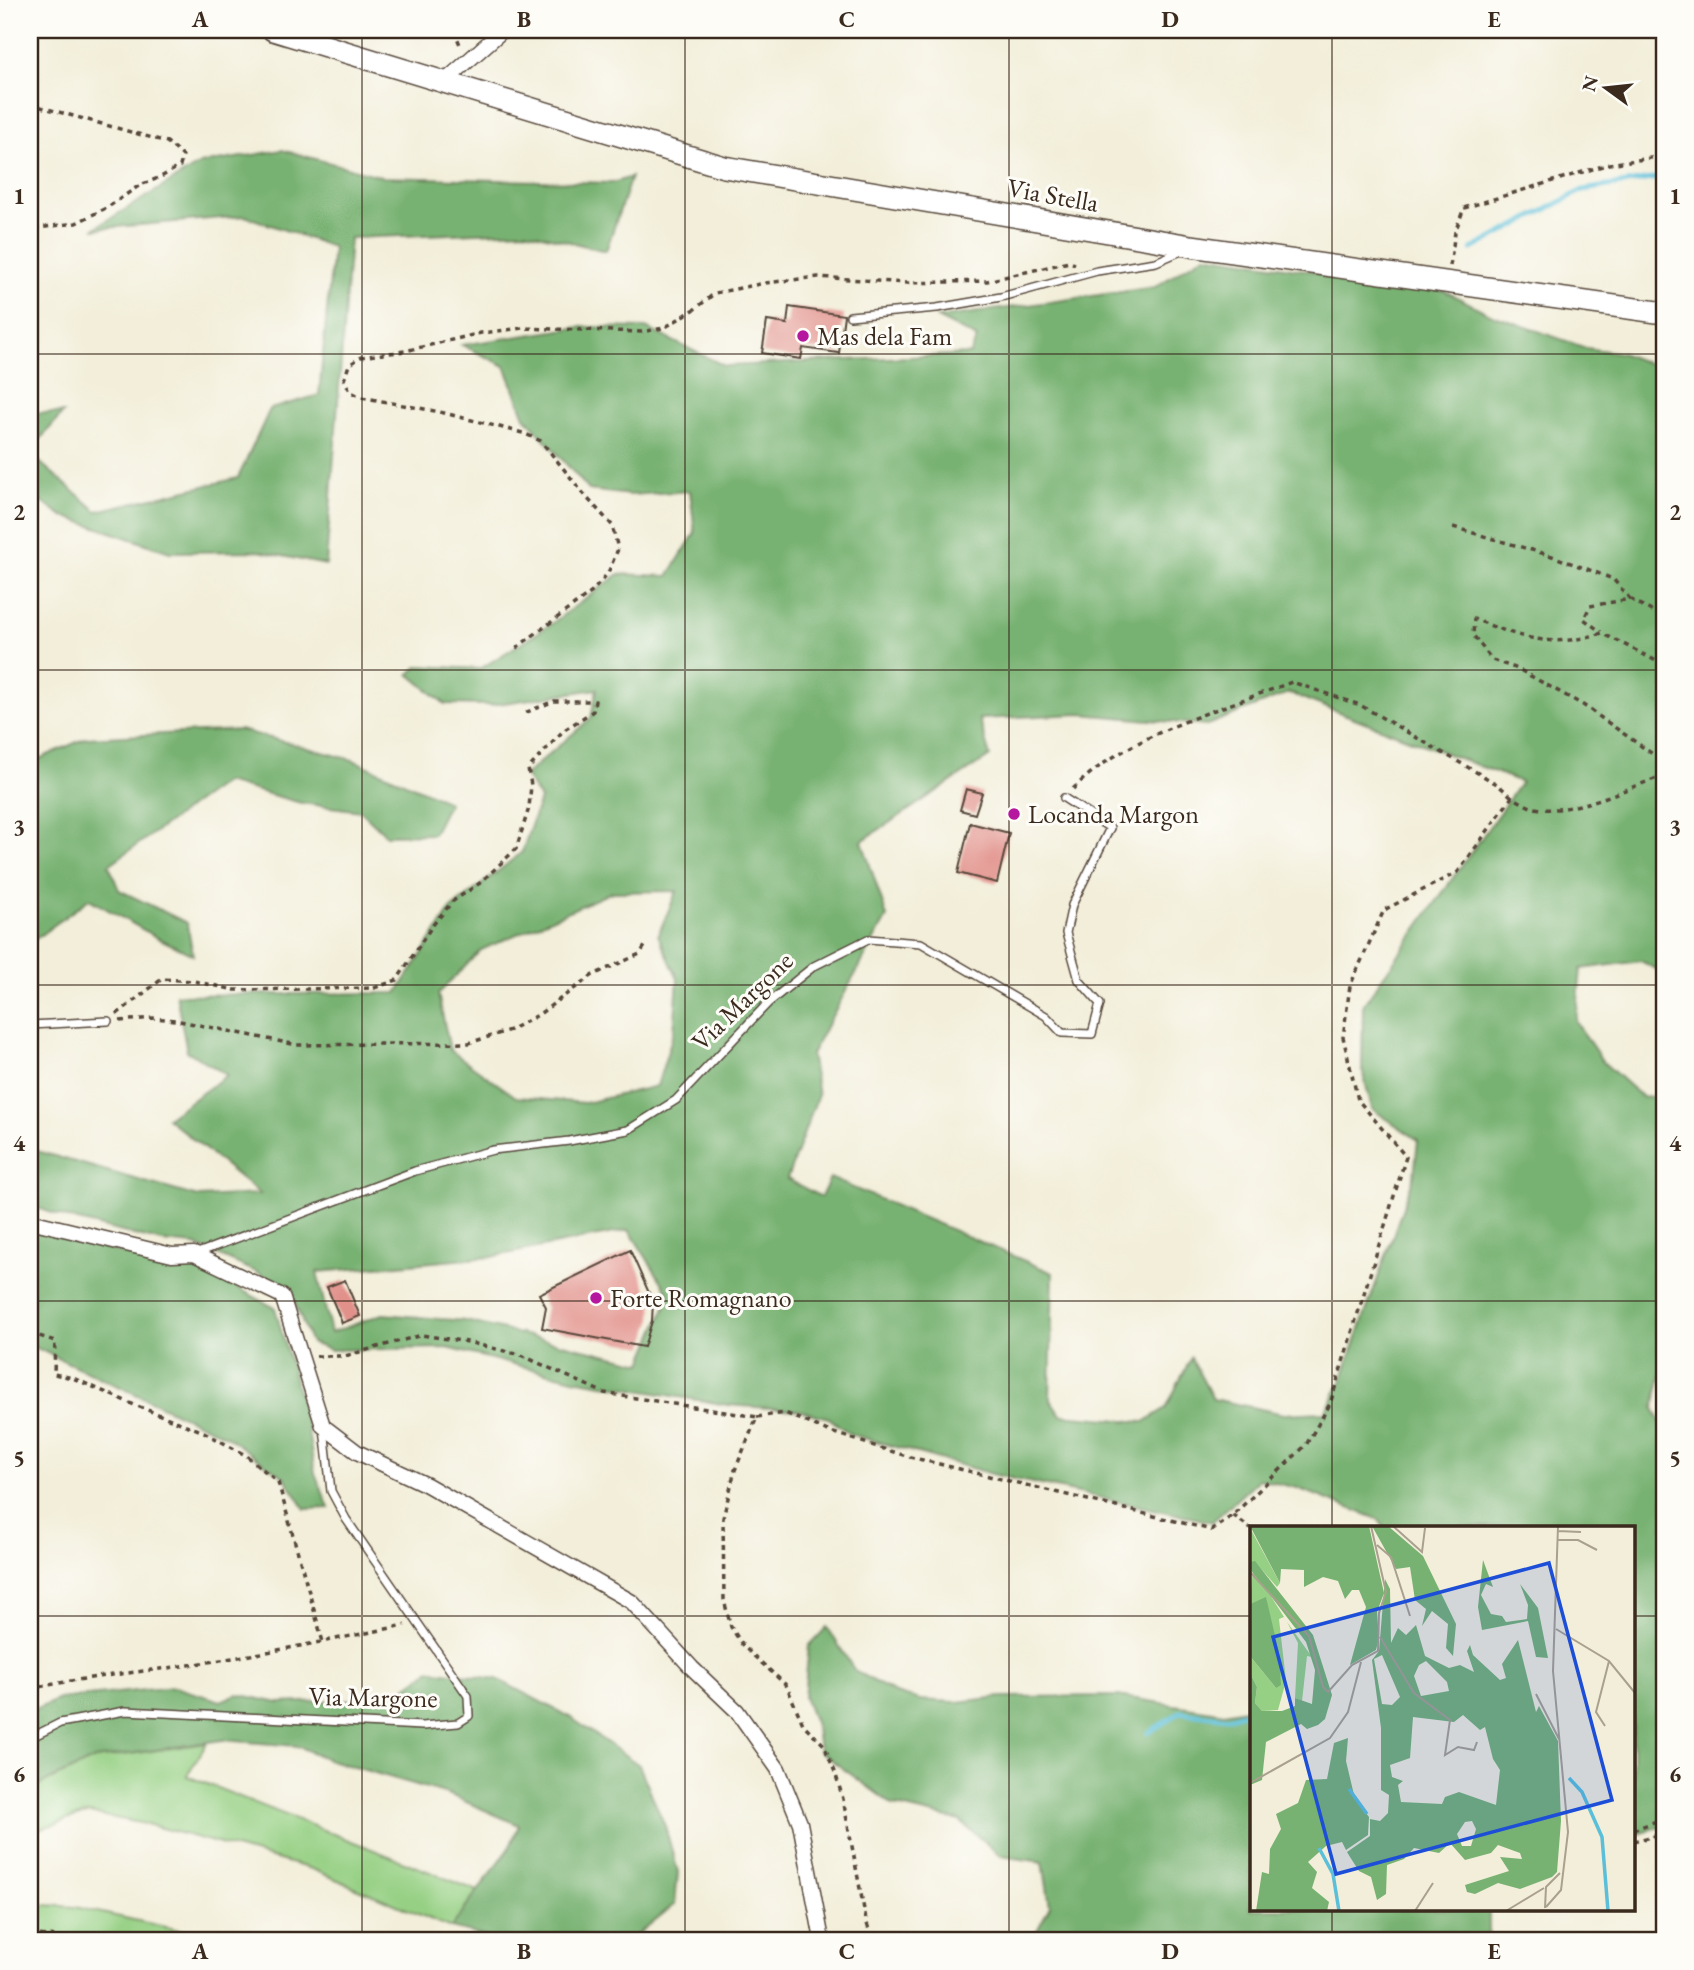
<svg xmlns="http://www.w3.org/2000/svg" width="1694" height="1970" viewBox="0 0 1694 1970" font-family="'EB Garamond',serif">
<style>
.green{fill:#96d084;stroke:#687d51;stroke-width:2}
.forest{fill:#78b272;stroke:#5a6e48;stroke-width:2;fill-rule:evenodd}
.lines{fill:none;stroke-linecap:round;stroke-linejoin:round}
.stream{stroke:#5bbfd9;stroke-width:5}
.building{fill:#e2908a}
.lane-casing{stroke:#56473a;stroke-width:10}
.street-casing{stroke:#56473a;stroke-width:17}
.secondary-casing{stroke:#56473a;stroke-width:24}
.path{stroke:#56473a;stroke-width:3.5;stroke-dasharray:5 5;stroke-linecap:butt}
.lane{stroke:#fff;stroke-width:7}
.street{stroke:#fff;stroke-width:14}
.secondary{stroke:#fff;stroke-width:21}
.grid{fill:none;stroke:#3b2a1e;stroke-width:2;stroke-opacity:0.55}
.poi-dot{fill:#b5179e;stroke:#fdfcf7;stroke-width:2.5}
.labels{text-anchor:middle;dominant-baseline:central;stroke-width:6;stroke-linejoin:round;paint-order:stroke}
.street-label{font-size:26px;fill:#3b2a1e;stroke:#fdfcf7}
.poi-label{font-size:26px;fill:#3b2a1e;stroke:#fdfcf7;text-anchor:start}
.inset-river{fill:none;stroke:#5bbfd9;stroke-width:3.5}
.inset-road{fill:none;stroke:#a9a08e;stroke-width:2}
.view{fill:#1d4ed8;fill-opacity:0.15;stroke:#1d4ed8;stroke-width:3.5}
.inset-edge{fill:none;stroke:#3b2a1e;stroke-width:3.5}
.neatline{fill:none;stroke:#3b2a1e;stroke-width:2.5}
.grid-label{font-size:23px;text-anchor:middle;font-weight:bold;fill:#3b2a1e}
</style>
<rect width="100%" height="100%" fill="#fdfcf7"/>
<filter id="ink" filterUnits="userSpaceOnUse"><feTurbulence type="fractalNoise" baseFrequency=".0143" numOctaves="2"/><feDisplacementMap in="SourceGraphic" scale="14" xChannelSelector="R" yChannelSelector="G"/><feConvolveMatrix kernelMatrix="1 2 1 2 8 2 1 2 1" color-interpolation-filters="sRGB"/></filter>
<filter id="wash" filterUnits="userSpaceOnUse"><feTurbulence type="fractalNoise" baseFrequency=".00686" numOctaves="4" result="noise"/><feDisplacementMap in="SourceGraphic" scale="28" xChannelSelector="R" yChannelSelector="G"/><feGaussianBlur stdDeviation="1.57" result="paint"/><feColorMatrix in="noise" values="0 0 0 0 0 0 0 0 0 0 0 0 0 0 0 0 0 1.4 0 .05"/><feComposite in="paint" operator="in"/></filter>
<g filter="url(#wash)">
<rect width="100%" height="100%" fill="#f2eed9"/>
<!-- green -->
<g class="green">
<polygon points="207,1743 187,1776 478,1891 451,1928 312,1869 150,1825 89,1813 30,1832 30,1789 95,1759"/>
<polygon points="30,1904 75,1907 224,1940 30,1940"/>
</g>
<!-- forest -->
<g class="forest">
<polygon points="282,150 383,177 612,183 631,177 606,251 526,231 350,238 326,565 258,551 170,552 63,516 30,494 30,454 97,511 238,478 270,409 319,395 333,247 245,216 93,229 200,164"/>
<path d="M1205,255L1445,291L1490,314L1586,348L1621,353L1652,365L1664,373V973L1641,961L1581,969L1576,1022L1603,1062L1643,1098L1664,1095V1361L1654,1408L1664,1430V1825L1633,1836V1527H1384L1378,1519L1297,1488L1259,1479L1212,1522L996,1475L850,1434L829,1418L798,1410L727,1405L573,1379L447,1348L330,1350L311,1343L288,1286L195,1245L162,1242L70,1219L37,1208L30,1195V1149L198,1197L260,1194L167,1118L227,1075L187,1051L176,995L397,993L451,909L522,852L540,799L525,775L591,718L597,689L491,705L445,704L409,674L419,666L480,669L551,624L619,574L668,576L695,533L690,491L630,495L589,490L525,417L505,366L462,345L580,327L646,328L725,366L970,354L977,338L937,318L1155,287ZM1289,693L1521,782L1363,1005L1362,1069L1372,1109L1418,1140L1414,1176L1340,1385L1325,1412L1284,1414L1213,1399L1191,1358L1166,1408L1144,1422L1061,1415L1050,1399L1053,1273L830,1178L821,1197L787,1179L818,1095L811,1054L887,917L862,841L990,756L979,719L1080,714L1207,725ZM677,891L658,935L678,979L674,1031L657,1086L585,1103L516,1097L450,1050L438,994L481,950L612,892ZM629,1230L670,1295L642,1363L466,1321L382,1314L331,1333L317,1272L491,1257Z"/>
<polygon points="30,413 63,413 30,451"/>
<polygon points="240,730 353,760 449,802 433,834 386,835 361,811 301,803 225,782 109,865 119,890 187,923 193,955 158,938 89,899 30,943 30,763 86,738"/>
<polygon points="30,1230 170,1265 195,1265 275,1308 306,1420 315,1473 329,1508 305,1509 285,1478 226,1436 30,1345"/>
<polygon points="827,1627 855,1671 895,1693 920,1700 956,1702 1001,1697 1118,1696 1224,1713 1251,1708 1251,1909 1489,1909 1489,1940 1032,1940 1050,1906 1043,1862 1001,1856 960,1821 893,1805 819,1751 816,1728 804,1697 809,1646"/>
<polygon points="430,1670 497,1679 570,1717 639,1765 665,1826 678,1872 675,1904 633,1938 634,1940 498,1940 451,1928 510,1847 519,1825 448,1794 330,1760 297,1746 222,1740 95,1759 30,1789 30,1712 59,1699 174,1687 221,1701 237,1694 279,1703 391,1698"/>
</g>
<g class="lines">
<!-- stream -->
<g class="stream">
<polyline points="1472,249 1583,190 1664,177"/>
<polyline points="1148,1733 1180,1712 1228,1718 1251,1710"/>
</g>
</g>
<g id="blocks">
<!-- building -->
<g class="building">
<polygon points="789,307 844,315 839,353 803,348 801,359 762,353 767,321 787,324"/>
<polygon points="966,789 982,793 975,814 960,810"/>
<polygon points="970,823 1009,833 997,883 958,873"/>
<polygon points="630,1250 653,1302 652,1321 644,1347 542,1328 546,1307 539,1294"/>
<polygon points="345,1280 360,1316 342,1323 327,1287"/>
</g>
</g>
</g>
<g filter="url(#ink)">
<use href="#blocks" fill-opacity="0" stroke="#56473a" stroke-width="2"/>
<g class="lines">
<defs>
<g id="lane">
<polyline points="850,316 937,308 1001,297 1097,271 1156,262 1181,251"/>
<polyline points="30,1025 108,1021"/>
<polyline points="195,1254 415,1171 493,1150 569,1141 628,1130 676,1100 768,1003 814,966 868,939 921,943 1046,1016 1062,1033 1092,1034 1100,1004 1079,980 1066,933 1072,905 1110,828 1064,798"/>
<polyline points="30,1738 60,1723 125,1711 422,1726 458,1723 469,1716 468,1696 346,1519 331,1491 324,1428"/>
</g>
<g id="street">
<polyline points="443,83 503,30"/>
<polyline points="30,1221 172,1255 194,1254 282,1296 323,1426 357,1452 427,1485 632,1602 692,1668 737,1711 778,1769 800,1823 822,1940"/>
</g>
<polyline id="secondary" points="273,30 724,167 1191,246 1664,313"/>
</defs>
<!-- lane casing -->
<use href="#lane" class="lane-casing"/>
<!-- street casing -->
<use href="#street" class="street-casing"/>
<!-- secondary casing -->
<use href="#secondary" class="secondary-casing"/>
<!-- path -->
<g class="path">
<polyline points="454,30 461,47"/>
<polyline points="30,104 167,142 183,156 180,166 161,177 140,185 108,207 76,223 30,229"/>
<polyline points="1450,266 1455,232 1464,208 1609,164 1664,156"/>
<polyline points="1453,527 1552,556 1587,569 1613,579 1630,599 1590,606 1584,619 1601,632"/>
<polyline points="1630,599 1664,618"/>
<polyline points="516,648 592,592 608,573 618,549 612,525 588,499 541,441 523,433 440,412 361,397 351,392 344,380 349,365 361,357 405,351 481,333 523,328 641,332 664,328 695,309 715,293 765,283 818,277 907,283 987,281 1069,262 1075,264"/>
<path d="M1664,665L1602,633C1552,649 1521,638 1474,619L1473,635L1492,660L1518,669L1583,705L1654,755L1664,757"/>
<path d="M1073,789C1126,735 1221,709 1292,682L1360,705L1497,784L1512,797"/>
<polyline points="117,1014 162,979 194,981 235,990 374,988 397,980 432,926 453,901 480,883 516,849 529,808 531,785 528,769 563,731 593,711 595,701 554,701 522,714"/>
<polyline points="120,1021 153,1018 175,1020 297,1045 469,1043 510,1030 538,1015 593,975 640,954 645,946"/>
<polyline points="30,1333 55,1341 54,1374 73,1378 132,1404 204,1432 247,1456 278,1482 323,1642"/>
<polyline points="316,1356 345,1356 422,1335 467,1342 521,1355 604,1393 757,1417 735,1470 723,1518 724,1600 731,1627 743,1646 786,1685 803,1724 824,1745 835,1772 843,1799 866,1920 872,1940"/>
<path d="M757,1417L785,1413L828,1431L906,1456L1212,1530L1233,1515L1306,1445L1330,1404L1406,1157L1358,1100L1343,1037L1350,986L1384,910L1458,872L1512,797C1518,800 1525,805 1531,807C1569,818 1627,787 1664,776"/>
<polyline points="1233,1515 1251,1529"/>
<path d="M30,1689C82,1677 135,1673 189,1665C261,1654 333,1640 405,1625"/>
<polyline points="1633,1830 1664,1818"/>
<polyline points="1633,1841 1664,1834"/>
<polyline points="30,1934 83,1940"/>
</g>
<!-- lane -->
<use href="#lane" class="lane"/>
<!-- street -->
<use href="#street" class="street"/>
<!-- secondary -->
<use href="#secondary" class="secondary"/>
</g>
</g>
<!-- grid -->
<path class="grid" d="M362,30V1940M685,30V1940M1009,30V1940M1332,30V1527M30,354H1664M30,670H1664M30,985H1664M30,1301H1664M30,1616H1251M1633,1616H1664M1332,1909V1940"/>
<!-- markers -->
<g class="poi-dot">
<circle cx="803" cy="336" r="7"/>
<circle cx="1014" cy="814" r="7"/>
<circle cx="596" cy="1298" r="7"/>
</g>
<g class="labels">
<!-- street labels -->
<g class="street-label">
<text transform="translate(1053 195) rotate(10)">Via Stella</text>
<text transform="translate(742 1001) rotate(-44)">Via Margone</text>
<text transform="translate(373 1697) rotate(1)">Via Margone</text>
</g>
<!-- poi labels -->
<g class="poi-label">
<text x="817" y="336">Mas dela Fam</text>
<text x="1028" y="814">Locanda Margon</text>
<text x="610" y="1298">Forte Romagnano</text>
</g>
</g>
<!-- overview -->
<g transform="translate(1250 1526)">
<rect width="385" height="385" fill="#f2eed9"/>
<path d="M0,2L30,57L27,61L5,36H0ZM3,42L34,91L29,93L36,155L28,184L12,185L5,177L7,161L0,147V130L26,162L16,72L0,78ZM37,96L62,131L57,130L52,175L45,172L48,117Z" fill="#96d084"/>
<path d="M119,0L134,67L127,86L129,112L126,124L100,139L116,81L109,64H102L95,73L88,55L73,51L54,61V44L31,43L30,57L0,0ZM122,0H138L173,30L206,98L203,130L196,122L198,98L182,85L172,100L176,83L165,74L160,41L146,43ZM233,34L243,61L236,58L231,69L241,88L252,90L256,96L277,93L278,79L270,58L288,82L298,132L286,131L278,95L232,104L228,81ZM5,35L63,109L82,169L75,193L68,199L57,203L51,198L16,216L12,254L0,259V147L7,161L5,177L12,185H32L45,180V172L62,178L65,144L56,116L0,43V36ZM135,53L140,63L141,117L148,102L156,109L166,99L175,130L199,142L210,139L224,146L217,125L220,119L223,129L250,154L256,152L252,138L268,114L286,186L289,180L308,215L311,295L307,346L302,351L270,363L248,357L225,368L217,366L215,359L259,345L250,331L272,333L270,327L248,319L241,327L215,334L200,317L189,327L164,322L154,333L137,339L136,368L127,374L121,351L109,345L100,331L97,326L120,310V293L130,295L138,287L139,269L131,264V202L122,134L129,125ZM132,129L150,171L142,179L132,178L124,133ZM176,135L197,156L199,165L171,170L164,150L169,139ZM213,189L230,204L235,201L243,233L250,244L246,279L209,266L195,271L192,278L151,276L148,259L153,255L142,251L140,239L160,232L163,191L204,196ZM222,295L226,303L221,320H212L207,308L215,296ZM16,71L29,127L31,159L26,162L0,130V78ZM98,212L96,235L105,273L119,291L118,309L96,324L92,316L76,320L58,336L67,346L62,362L79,376L77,385H6L12,346L19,348L20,323L31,303L26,288L48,277L56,254L77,253L84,217Z" fill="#78b272" fill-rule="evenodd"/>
<path class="inset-river" d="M319,252L332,266L352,311L358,385M99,263L117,288M69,322L83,348L89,385"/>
<path class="inset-road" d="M143,0L172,26L175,2M308,5L331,6M308,14H328L347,24M127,19L141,31L160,90M0,46L59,110L73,161L78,166L102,139L128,125L129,87L136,66L121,0M306,103L359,135L385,167M130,111L164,167L200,194L195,229L208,221L224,224L227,216M286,168L309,213M355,200L346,186L359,135M0,257L80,212L98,186L111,136M296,381L311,364L318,306L303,145L308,0M295,382L296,361L310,347M165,385L183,357M256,385L294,362"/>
<path class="view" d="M299,37L362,274L86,348L23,111Z"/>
<rect width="385" height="385" class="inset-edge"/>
</g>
<!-- margin -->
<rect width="1694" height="1970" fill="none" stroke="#fdfcf7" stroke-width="77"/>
<!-- north arrow -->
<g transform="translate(1606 88) rotate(285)" stroke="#fdfcf7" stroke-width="5" paint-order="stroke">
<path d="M0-5L12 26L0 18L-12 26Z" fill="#3b2a1e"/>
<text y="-10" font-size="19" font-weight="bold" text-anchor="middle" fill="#3b2a1e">N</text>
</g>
<rect x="38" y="38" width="1618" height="1894" class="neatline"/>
<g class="grid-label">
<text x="200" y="27">A</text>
<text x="524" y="27">B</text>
<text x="847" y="27">C</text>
<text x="1170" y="27">D</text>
<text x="1494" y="27">E</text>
<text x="19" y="204">1</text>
<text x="1675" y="204">1</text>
<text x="19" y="520">2</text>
<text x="1675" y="520">2</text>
<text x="19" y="835">3</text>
<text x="1675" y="835">3</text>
<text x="19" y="1151">4</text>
<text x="1675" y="1151">4</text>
<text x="19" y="1466">5</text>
<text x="1675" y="1466">5</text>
<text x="19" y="1782">6</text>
<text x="1675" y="1782">6</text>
<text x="200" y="1959">A</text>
<text x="524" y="1959">B</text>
<text x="847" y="1959">C</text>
<text x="1170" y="1959">D</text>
<text x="1494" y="1959">E</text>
</g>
</svg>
